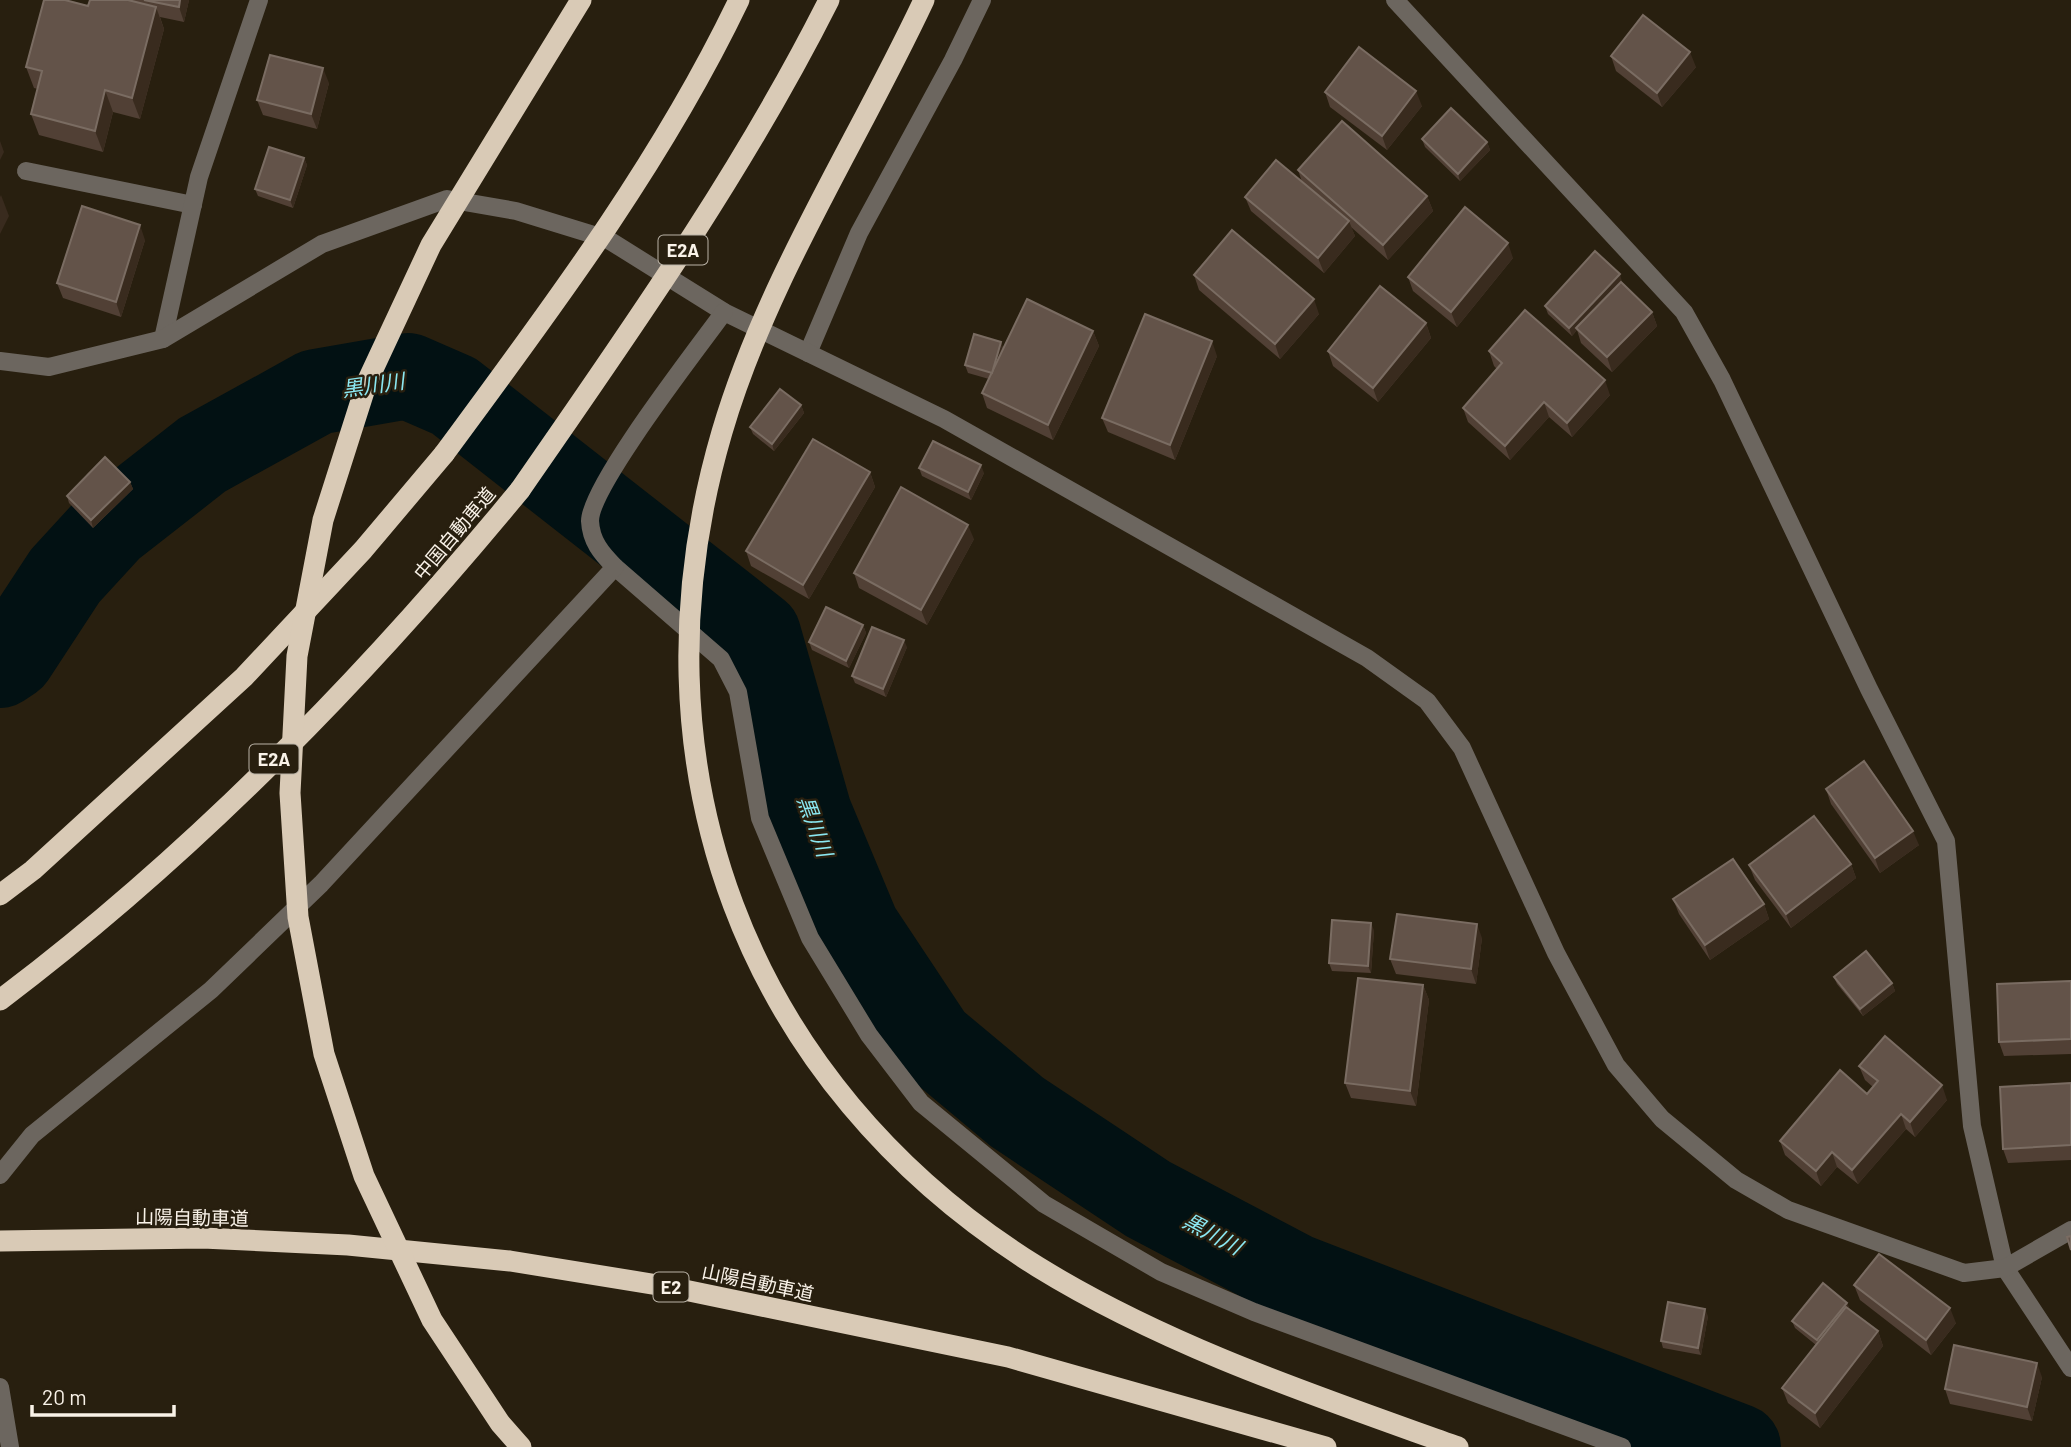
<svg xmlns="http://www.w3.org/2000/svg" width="2071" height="1447" viewBox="0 0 2071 1447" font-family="Barlow,'Noto Sans JP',sans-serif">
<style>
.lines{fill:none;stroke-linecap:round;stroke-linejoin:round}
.river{stroke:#021113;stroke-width:86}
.street{stroke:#6c665f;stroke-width:18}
.highway{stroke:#d9cab6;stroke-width:21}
.highway-bridge{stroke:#d9cab6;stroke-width:21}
.wall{fill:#514035}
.shaded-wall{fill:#392b1e}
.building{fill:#635349;stroke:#7a6c62;stroke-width:2}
.labels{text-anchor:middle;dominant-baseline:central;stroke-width:5;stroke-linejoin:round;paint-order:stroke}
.shield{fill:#281f0f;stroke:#bab3a7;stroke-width:2}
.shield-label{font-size:18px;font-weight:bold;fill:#f9f2e8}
.street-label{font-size:19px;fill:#f9f2e8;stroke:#281f0f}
.water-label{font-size:21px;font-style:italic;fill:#8be8f2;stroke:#281f0f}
</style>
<rect width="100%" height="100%" fill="#281f0f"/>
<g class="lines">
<!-- river -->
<polyline class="river" points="0,665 12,657 65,576 110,527 202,455 316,392 408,376 454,396 758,634 809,813 857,928 932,1041 1017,1112 1148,1199 1296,1277 1738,1447"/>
<!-- street -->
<g class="street">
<polyline points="1395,0 1684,312 1722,380 1869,689 1946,841 1972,1126 2005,1268 2071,1368"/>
<polyline points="26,171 193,205"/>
<polyline points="163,339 199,177 259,0"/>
<polyline points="808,353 859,233 953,60 982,0"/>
<polyline points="0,361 49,367 163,339 322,244 447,199 516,211 607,239 724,312 944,419 1367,658 1427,701 1462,748 1556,953 1616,1065 1662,1119 1736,1180 1788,1210 1964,1273 2005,1268 2071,1230"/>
<polyline points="615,567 721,659 738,692 760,818 810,938 869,1035 921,1103 1044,1204 1161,1272 1254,1312 1622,1447"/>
<path d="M0,1175L32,1135L211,990L321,884L615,567C601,553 591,541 590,521C590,486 698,348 724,312"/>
<polyline points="0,1387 10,1447"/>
</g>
<!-- highway -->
<g class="highway">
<polyline points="0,895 33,870 244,677 363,550 444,454"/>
<path d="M0,1000C194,854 366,677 520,490"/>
<polyline points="0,1241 203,1238 348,1245 510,1261 670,1287 1008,1357 1326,1447"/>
</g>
<!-- highway-bridge -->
<g class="highway-bridge">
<path d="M924,0C857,143 767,279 722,432C625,763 744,1084 1038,1267C1168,1347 1316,1396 1458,1447"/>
<path d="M444,454C551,309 661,163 739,0"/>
<path d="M520,490C630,331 742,173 829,0"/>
<polyline points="521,1447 500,1423 432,1320 364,1176 324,1054 298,917 290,793 297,656 323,520 367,382 431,245 581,0"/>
</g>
</g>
<!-- wall -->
<g class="wall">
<polygon points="90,0 189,0 184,22 160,17 164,29 140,119 113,112 103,152 39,135 31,114 38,89 34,88 26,67 88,6"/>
<polygon points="1611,56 1696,67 1662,107 1616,71"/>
<polygon points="329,83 317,129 263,115 257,100"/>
<polygon points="1325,92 1422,106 1387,150 1330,107"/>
<polygon points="1422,139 1487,142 1490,150 1460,181 1425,147"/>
<polygon points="304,158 307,165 293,208 258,196 255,189"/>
<polygon points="1298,170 1427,196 1433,211 1388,260 1351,227 1355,236 1324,273 1251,211 1245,197 1302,182"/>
<polygon points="145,240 121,317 63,298 57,283"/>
<polygon points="1513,258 1457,327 1413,291 1408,277"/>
<polygon points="1194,275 1319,314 1280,359 1199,290"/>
<polygon points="1622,282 1652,312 1657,326 1612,372 1581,343 1577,330 1572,336 1548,314 1545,306"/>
<polygon points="1426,323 1431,338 1378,402 1333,366 1328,351"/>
<polygon points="1093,331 1099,346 1053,440 987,408 982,393 989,379 968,373 965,365 1001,342 1003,348"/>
<polygon points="1489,351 1610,395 1572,437 1549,417 1510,460 1468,422 1463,408 1497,369 1494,366"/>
<polygon points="1217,356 1175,460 1108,432 1102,418"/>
<polygon points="801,405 804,413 774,451 753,434 750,427"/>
<polygon points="919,468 984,473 971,500 922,476"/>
<polygon points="870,472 875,487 809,599 751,566 746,551"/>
<polygon points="130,482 133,489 93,528 69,503 67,496"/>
<polygon points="974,539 927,625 859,588 854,573"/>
<polygon points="863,625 866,633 849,668 812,650 809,642"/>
<polygon points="907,647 886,697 855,683 852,676"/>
<polygon points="1826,789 1919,845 1880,873 1831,804"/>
<polygon points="1851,864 1856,878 1791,928 1755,880 1749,865"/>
<polygon points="1673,899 1764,904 1769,919 1710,960 1679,914"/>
<polygon points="1374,930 1371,973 1332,971 1329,963"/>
<polygon points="1482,938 1476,984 1396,974 1390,959"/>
<polygon points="1834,977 1892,983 1895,991 1863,1016 1837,984"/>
<polygon points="2071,981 2071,1054 2004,1056 1999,1042"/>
<polygon points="1423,985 1429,1000 1416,1106 1351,1098 1345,1083"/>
<polygon points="1859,1066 1947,1100 1915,1137 1906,1129 1858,1184 1837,1167 1821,1186 1785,1155 1780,1141 1867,1094 1873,1087 1865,1080"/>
<polygon points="2071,1083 2071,1160 2008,1163 2003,1149"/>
<polygon points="1854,1285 1956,1323 1931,1355 1860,1300"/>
<polygon points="1847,1303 1850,1310 1878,1331 1883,1346 1820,1428 1788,1403 1782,1388 1816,1345 1795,1328 1792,1321"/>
<polygon points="1708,1316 1701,1355 1663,1348 1661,1341"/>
<polygon points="2042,1377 2032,1421 1950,1404 1945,1389"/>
</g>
<!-- shaded-wall -->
<g class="shaded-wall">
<polygon points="180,0 189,0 184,22 179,7"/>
<polygon points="156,7 164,29 140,119 132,98"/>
<polygon points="1690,52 1696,67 1662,107 1657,93"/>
<polygon points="323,68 329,83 317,129 311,114"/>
<polygon points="105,90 113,112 103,152 95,131"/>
<polygon points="1416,91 1422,106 1387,150 1382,136"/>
<polygon points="0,141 4,152 0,160"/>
<polygon points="1487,142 1490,150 1460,181 1458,174"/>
<polygon points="304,158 307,165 293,208 290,200"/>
<polygon points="1,195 9,216 0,234 0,197"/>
<polygon points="1427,196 1433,211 1388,260 1383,245"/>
<polygon points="1349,221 1355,236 1324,273 1318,258"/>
<polygon points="140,225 145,240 121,317 116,302"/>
<polygon points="1508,243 1513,258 1457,327 1451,312"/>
<polygon points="1620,274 1622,282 1578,329 1576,328 1577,330 1572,336 1569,328"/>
<polygon points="1314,299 1319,314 1280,359 1275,344"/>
<polygon points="1652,312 1657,326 1612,372 1607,357"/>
<polygon points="1426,323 1431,338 1378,402 1373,388"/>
<polygon points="1093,331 1099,346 1053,440 1048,425"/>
<polygon points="1212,341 1217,356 1175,460 1170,445"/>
<polygon points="1001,342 1003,349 992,373"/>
<polygon points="1605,380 1610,395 1572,437 1567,423"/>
<polygon points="1544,402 1549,417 1510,460 1505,446"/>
<polygon points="801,405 804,413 774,451 772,444"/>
<polygon points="981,465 984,473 971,500 968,492"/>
<polygon points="870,472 875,487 809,599 803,585"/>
<polygon points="130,482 133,489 93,528 91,520"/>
<polygon points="968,525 974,539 927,625 921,610"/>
<polygon points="863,625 866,633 849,668 846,661"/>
<polygon points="904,640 907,647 886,697 883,689"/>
<polygon points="1913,831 1919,845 1880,873 1875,858"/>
<polygon points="1851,864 1856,878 1791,928 1786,914"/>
<polygon points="1764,904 1769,919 1710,960 1705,945"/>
<polygon points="1371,923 1374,930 1371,973 1368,966"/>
<polygon points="1477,924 1482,938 1476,984 1471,969"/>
<polygon points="1892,983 1895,991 1863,1016 1860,1009"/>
<polygon points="1423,985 1429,1000 1416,1106 1410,1091"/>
<polygon points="1942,1085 1947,1100 1915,1137 1910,1122"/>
<polygon points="1901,1114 1906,1129 1858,1184 1852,1170"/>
<polygon points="1832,1152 1837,1167 1821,1186 1816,1171"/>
<polygon points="1847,1303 1850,1310 1820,1348 1817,1340"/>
<polygon points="1950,1308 1956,1323 1931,1355 1926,1340"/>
<polygon points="1705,1309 1708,1316 1701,1355 1698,1348"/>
<polygon points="1878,1331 1883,1346 1820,1428 1815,1413"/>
<polygon points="2037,1363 2042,1377 2032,1421 2027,1407"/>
</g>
<!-- building -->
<g class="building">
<polygon points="44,0 65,0 88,6 90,0 128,0 156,7 132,98 105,90 95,131 31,114 42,71 26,67"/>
<polygon points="144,0 180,0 179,7"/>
<polygon points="1643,15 1690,52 1657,93 1611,56"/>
<polygon points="1359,47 1416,91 1382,136 1325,92"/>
<polygon points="270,55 323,68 311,114 257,100"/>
<polygon points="1451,108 1487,142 1458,174 1422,139"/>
<polygon points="1342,121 1427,196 1383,245 1298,170"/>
<polygon points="269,147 304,158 290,200 255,189"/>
<polygon points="1276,160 1349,221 1318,258 1245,197"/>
<polygon points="82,206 140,225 116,302 57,283"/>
<polygon points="1465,207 1508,243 1451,312 1408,277"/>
<polygon points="1232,230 1314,299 1275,344 1194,275"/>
<polygon points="1595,251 1620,274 1569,328 1545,306"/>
<polygon points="1621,282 1652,312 1607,357 1576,328"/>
<polygon points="1380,286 1426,323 1373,388 1328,351"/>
<polygon points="1027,299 1093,331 1048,425 982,393"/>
<polygon points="1525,310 1605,380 1567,423 1544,402 1505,446 1463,408 1502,363 1489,351"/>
<polygon points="1145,314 1212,341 1170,445 1102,418"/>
<polygon points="974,334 1001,342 992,373 965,365"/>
<polygon points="780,389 801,405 772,444 750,427"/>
<polygon points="813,439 870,472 803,585 746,551"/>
<polygon points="933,441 981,465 968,492 919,468"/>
<polygon points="105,457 130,482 91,520 67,496"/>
<polygon points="901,487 968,525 921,610 854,573"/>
<polygon points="826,607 863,625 846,661 809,642"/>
<polygon points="872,627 904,640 883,689 852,676"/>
<polygon points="1864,761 1913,831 1875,858 1826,789"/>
<polygon points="1814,816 1851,864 1786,914 1749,865"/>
<polygon points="1733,859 1764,904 1705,945 1673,899"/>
<polygon points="1397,914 1477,924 1471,969 1390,959"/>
<polygon points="1332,920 1371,923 1368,966 1329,963"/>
<polygon points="1866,951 1892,983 1860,1009 1834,977"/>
<polygon points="1358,978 1423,985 1410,1091 1345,1083"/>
<polygon points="2071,981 2071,1039 1999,1042 1997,984"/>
<polygon points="1885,1036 1942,1085 1910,1122 1901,1114 1852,1170 1832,1152 1816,1171 1780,1141 1840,1070 1867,1094 1878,1081 1859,1066"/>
<polygon points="2071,1083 2071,1145 2003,1149 2000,1087"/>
<polygon points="2071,1236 2071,1250 2067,1237"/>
<polygon points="1879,1254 1950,1308 1926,1340 1854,1285"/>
<polygon points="1823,1283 1847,1303 1817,1340 1792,1321"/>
<polygon points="1668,1302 1705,1309 1698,1348 1661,1341"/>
<polygon points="1846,1307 1878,1331 1815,1413 1782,1388"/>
<polygon points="1954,1345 2037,1363 2027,1407 1945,1389"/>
</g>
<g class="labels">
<!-- shield labels -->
<g class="shield">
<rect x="658.5" y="235.5" width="49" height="29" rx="5"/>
<rect x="249.5" y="744.5" width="49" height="29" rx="5"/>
<rect x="653.5" y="1272.5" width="35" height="29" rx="5"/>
</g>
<g class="shield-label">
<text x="683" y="250">E2A</text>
<text x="274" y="759">E2A</text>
<text x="671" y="1287">E2</text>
</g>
<!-- street labels -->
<g class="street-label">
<text transform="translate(454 533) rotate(-50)">中国自動車道</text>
<text transform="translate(192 1217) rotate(1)">山陽自動車道</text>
<text transform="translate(758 1282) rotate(12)">山陽自動車道</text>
</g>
<!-- water labels -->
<g class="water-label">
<text transform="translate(373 384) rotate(-8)">黒川川</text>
<text transform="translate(816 826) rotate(70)">黒川川</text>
<text transform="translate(1213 1233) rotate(28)">黒川川</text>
</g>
</g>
<!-- scale -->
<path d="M32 1405v10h142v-10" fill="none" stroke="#f9f2e8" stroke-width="3.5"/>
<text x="42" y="1405" font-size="21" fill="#f9f2e8" stroke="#281f0f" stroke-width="5" paint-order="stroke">20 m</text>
</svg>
